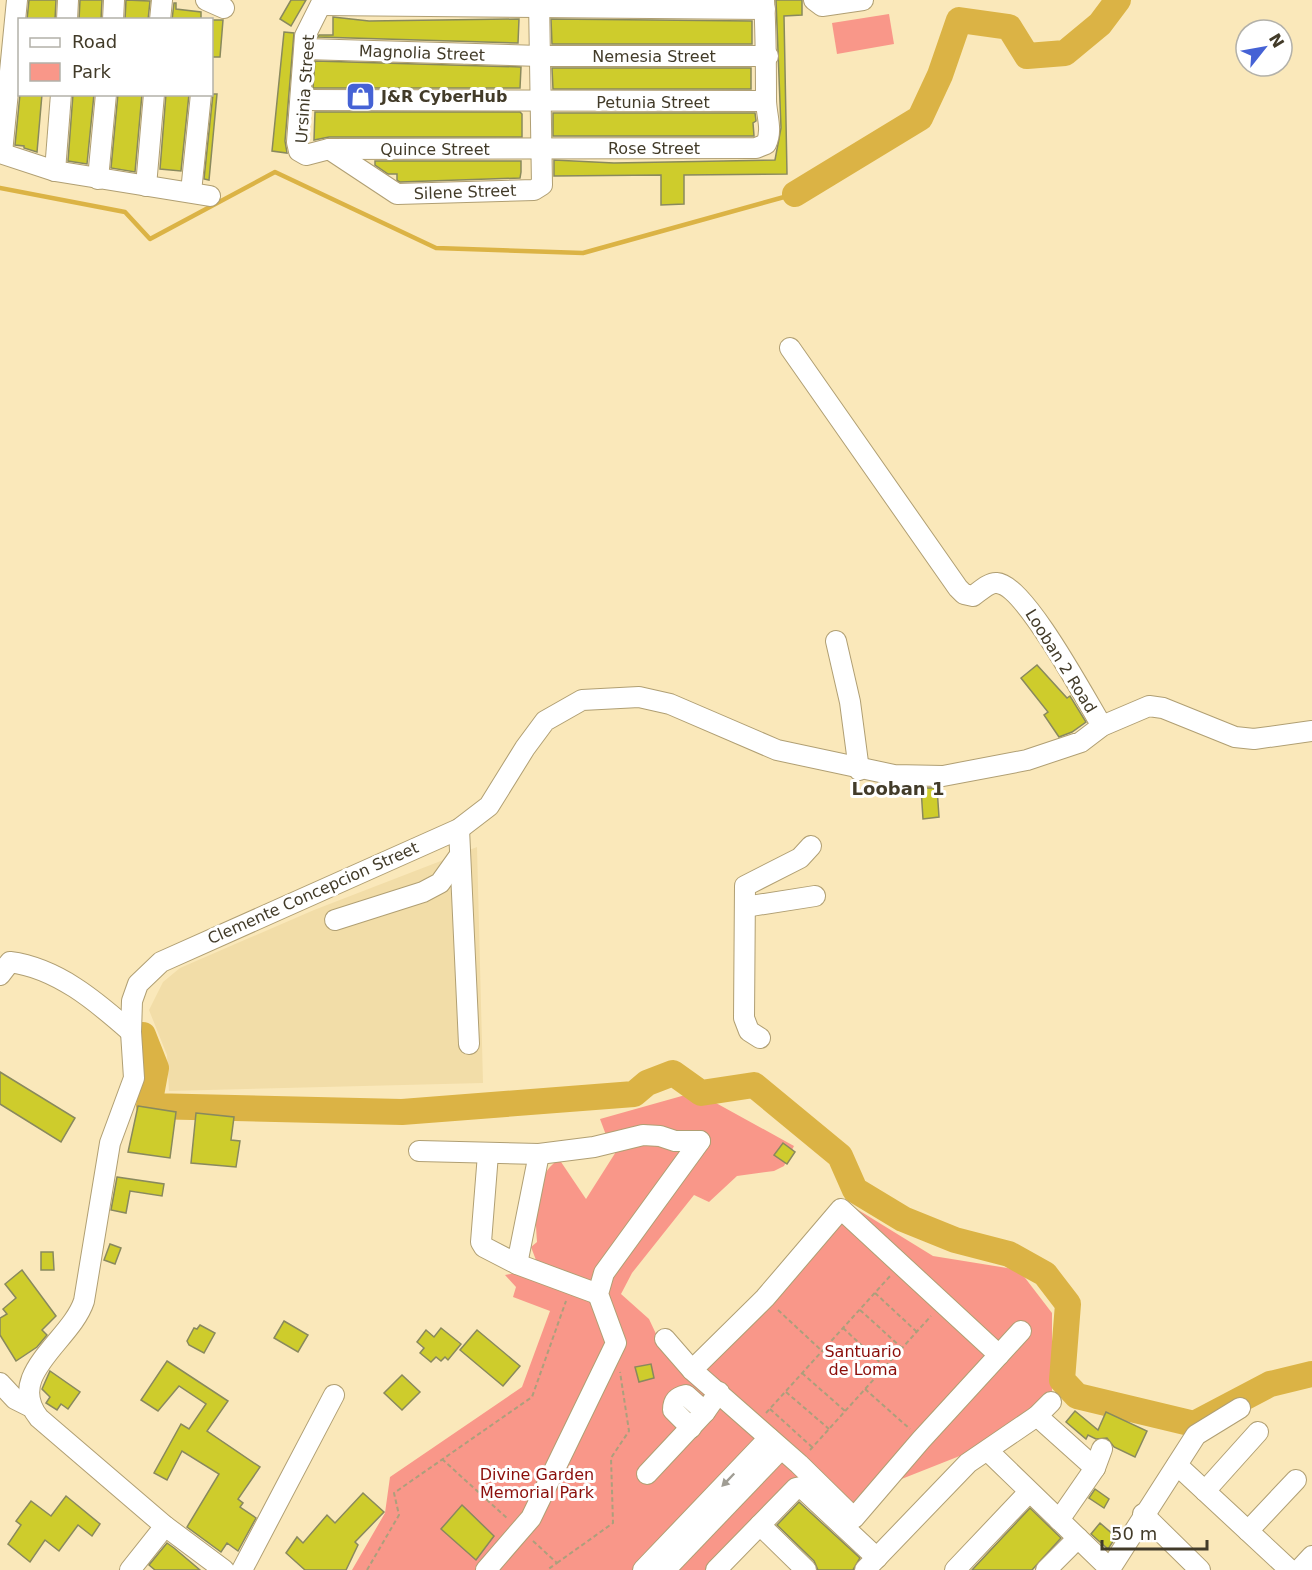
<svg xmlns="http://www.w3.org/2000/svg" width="1312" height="1570" viewBox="0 0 1312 1570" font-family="'DejaVu Sans',sans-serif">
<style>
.built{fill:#f2dda8}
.green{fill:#f99789}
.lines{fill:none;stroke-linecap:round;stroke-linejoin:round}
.stream{stroke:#dbb345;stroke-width:4.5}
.river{stroke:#dbb345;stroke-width:26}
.building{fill:#cecc2c;stroke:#89895d;stroke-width:1.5}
.minor-casing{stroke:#b09f73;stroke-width:22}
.path{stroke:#ac9f7c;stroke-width:2;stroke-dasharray:4.5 3;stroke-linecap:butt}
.minor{stroke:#fff;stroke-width:20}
.oneway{fill:#a09d94}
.labels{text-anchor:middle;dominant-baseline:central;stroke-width:6;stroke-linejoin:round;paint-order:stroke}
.street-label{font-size:16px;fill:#423b29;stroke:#fff}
.poi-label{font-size:16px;font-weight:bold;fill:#423b29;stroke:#fff;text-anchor:start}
.park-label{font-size:16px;fill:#8b0e0a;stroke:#fff}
.neighbourhood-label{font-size:18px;font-weight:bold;fill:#423b29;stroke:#fff}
</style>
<rect width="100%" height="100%" fill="#fae8ba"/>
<!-- built -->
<polygon class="built" points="477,847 483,1083 169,1091 167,1055 149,1010 163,982 180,968 314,910"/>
<!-- green -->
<g class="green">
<polygon points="889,14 894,44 837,54 832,23"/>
<path d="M696,1092L794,1146L784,1166L774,1171L737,1176L709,1202L694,1195L632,1273L621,1294L649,1319L665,1353L683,1371L842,1200L933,1256L1019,1270L1052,1313V1396L990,1444L899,1480L856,1528L801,1478L714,1570H352L385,1513L390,1477L522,1387L550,1311L513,1297L516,1287L505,1275L539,1268L531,1247L537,1242C535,1212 532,1178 559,1159L586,1199L626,1136L622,1129L606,1135L600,1119Z"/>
</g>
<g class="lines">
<!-- stream -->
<polyline class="stream" points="0,188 125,212 150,239 275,172 436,248 583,253 795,194"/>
<!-- river -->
<g class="river">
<polyline points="795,194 920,118 940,75 959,20 1009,27 1027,56 1065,53 1100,24 1118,0"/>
<polyline points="143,1035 156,1068 149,1106 402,1112 634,1094 647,1083 673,1073 701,1093 754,1085 840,1156 855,1190 903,1219 955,1240 1009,1254 1045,1274 1068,1304 1062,1380 1077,1396 1194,1424 1270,1384 1312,1374"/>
</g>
</g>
<!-- building -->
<g class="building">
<polygon points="29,0 56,0 55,20 27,20"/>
<polygon points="80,0 102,0 101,20 79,20"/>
<polygon points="126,0 150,1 148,20 125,20"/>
<polygon points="291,0 306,0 291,26 280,19"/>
<polygon points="776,0 802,0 802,15 784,16 787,174 684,175 684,204 661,205 661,175 554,176 554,160 614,163 775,160 781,128"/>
<polygon points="174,3 176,3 176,9 201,12 201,20 172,20"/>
<polygon points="333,17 369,21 519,19 518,43 318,37 319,35 333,35"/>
<polygon points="551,19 752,21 752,44 552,44"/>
<polygon points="212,20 223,20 220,57 212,57"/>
<polygon points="284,32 294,33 285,141 287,153 272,151"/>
<polygon points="315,61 521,67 520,88 313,88"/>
<polygon points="552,68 751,68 751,89 553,89"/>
<polygon points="20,94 42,94 37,152 24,148 24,146 15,145"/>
<polygon points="73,94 94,94 87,164 68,161"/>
<polygon points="118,94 142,94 135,172 111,168"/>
<polygon points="166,94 189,94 181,171 160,169"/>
<polygon points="213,94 217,94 209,180 204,179"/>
<polygon points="315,112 520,112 522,114 522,137 329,137 314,140"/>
<polygon points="553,113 755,113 756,121 753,123 754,136 553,136"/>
<polygon points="375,161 521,161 521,172 520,178 400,182 397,180 397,174 388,174 375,165"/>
<polygon points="1037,665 1067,698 1070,696 1086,722 1072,732 1059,737 1044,715 1048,712 1021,678"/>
<polygon points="921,788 937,788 939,817 923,819"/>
<polygon points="0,1072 75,1118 61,1142 0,1104"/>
<polygon points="138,1106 176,1112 170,1158 128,1152"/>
<polygon points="196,1113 234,1117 231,1140 240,1141 236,1167 191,1163"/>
<polygon points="783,1143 795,1152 787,1164 774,1155"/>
<polygon points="117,1177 164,1184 162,1196 130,1191 126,1213 111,1210"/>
<polygon points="110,1244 121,1248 115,1264 104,1260"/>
<polygon points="41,1252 53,1252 54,1270 41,1270"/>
<polygon points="22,1270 56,1316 42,1330 47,1335 37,1347 16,1361 0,1335 0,1318 7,1314 3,1309 16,1298 5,1284"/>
<polygon points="284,1321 308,1335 298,1352 274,1338"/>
<polygon points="200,1325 215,1333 204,1353 189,1345 187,1341 194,1328 197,1329"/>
<polygon points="441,1328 461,1344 448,1360 445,1357 441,1361 436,1357 431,1362 420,1353 424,1348 417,1342 426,1330 434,1337"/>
<polygon points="477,1330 520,1366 503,1386 460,1350"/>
<polygon points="167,1361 228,1401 207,1431 260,1467 238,1499 243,1503 240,1507 256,1518 238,1551 227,1543 221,1552 187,1527 219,1474 182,1451 167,1480 154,1473 181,1424 189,1429 206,1404 179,1386 158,1411 141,1400"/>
<polygon points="651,1364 654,1378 639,1382 635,1367"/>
<polygon points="50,1371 80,1392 68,1409 61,1404 57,1410 46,1403 50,1397 42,1389"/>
<polygon points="402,1375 420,1392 402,1410 384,1393"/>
<polygon points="1075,1411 1098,1430 1106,1412 1147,1431 1135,1457 1114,1447 1107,1438 1096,1439 1088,1435 1086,1439 1066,1422"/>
<polygon points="1095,1489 1109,1499 1104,1508 1089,1498"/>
<polygon points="363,1493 384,1512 355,1542 358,1545 346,1570 305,1570 286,1553 297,1537 303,1543 327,1515 335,1523"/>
<polygon points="66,1496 100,1524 92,1536 78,1525 59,1551 45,1540 30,1562 8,1544 21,1525 16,1521 31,1501 51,1516"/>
<polygon points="799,1502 860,1558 853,1570 818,1570 814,1561 777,1525"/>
<polygon points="462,1505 494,1536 476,1560 441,1529"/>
<polygon points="1030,1508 1061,1538 1032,1570 972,1570"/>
<polygon points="1100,1523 1116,1537 1108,1549 1091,1534"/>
<polygon points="167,1543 174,1548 200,1570 155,1570 149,1565"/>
</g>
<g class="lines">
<defs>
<g id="minor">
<polyline points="206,0 224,8"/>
<path d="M323,0L305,36L297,142L299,151L306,155L329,149L756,148L766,144C773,129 766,115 766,99C766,65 766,33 764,0"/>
<polyline points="814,0 822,6 863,0"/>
<polyline points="321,5 765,9"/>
<polyline points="67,20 68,0"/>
<polyline points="113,20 114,0"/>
<polyline points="160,20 162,0"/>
<polyline points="305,49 540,56 768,56"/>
<polyline points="302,100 766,101"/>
<polyline points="329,149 397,194 534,190 542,185 539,0"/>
<polyline points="0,153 55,171 210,196"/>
<polyline points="2,153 17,0"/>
<polyline points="55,171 61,94"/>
<polyline points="98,179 106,94"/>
<polyline points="146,186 154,94"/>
<polyline points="191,192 201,94"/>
<path d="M790,348L958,588L964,594L973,596C979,592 989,582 997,583C1025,585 1086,700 1102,726"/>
<polyline points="836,641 850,702 859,770"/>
<polyline points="459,829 469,1044"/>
<polyline points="751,906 815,896"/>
<polyline points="335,920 423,892 440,883 460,855"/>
<path d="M0,975L10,962C57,968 96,1001 131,1032"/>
<polyline points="760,1038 749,1031 744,1018 745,886 800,858 811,846"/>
<polyline points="419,1151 539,1154 594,1147 643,1135 660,1136 675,1141 700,1141"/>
<polyline points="488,1154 481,1242 484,1247 517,1264 598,1294"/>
<polyline points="517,1264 539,1154"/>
<polyline points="665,1339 692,1370 799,1464 854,1518 921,1440 1021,1331"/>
<polyline points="692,1370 765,1298 841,1209 999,1355"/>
<polyline points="0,1383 15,1399 29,1406"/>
<polyline points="1037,1416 1095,1468"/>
<path d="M691,1428L673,1410C673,1400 677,1397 686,1395L705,1412"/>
<polyline points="988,1451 1111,1570"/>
<polyline points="1177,1465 1290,1570"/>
<polyline points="647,1474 705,1412 719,1392"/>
<polyline points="1205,1491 1258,1432"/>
<polyline points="1143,1514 1200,1570"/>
<polyline points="1059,1520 1095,1468 1102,1449"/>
<polyline points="760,1525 806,1570"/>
<polyline points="1248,1531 1296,1480"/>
<polyline points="1110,1569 1196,1435 1240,1408"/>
<polyline points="130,1570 165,1526"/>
<path d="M224,1570L165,1526L39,1418C4,1375 71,1341 84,1301L110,1143L134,1078L131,1032L132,1001L138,984L161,962L459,829L489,806L525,748L545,721L582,700L639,697L670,704L777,750L894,775L943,776L1027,760L1081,742L1102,726L1149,706L1163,708L1235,737L1254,739L1312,731"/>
<polyline points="242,1570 334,1395"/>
<polyline points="486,1570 531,1518 616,1343 598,1294 604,1273 700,1141"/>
<polyline points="643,1570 769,1438"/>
<polyline points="665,1570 781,1449"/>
<polyline points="716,1570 796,1488 801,1487 877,1558"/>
<polyline points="865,1570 968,1463 1037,1416 1051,1402"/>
<polyline points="955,1570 1029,1492"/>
<polyline points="1046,1570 1078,1538"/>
<polyline points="1299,1570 1312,1556"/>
</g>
</defs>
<!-- minor casing -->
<use href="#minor" class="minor-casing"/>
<!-- path -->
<g class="path">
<polyline points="875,1293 917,1332"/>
<polyline points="778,1310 822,1351"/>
<polyline points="860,1310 902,1348"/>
<polyline points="843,1328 885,1367"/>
<polyline points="802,1373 845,1411"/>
<polyline points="865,1389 910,1429"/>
<polyline points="786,1392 829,1429"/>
<polyline points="770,1409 812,1447"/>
<polyline points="766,1413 891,1275"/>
<polyline points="810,1450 931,1316"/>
<polyline points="442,1459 508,1519"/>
<polyline points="533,1541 557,1563 547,1570"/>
<polyline points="557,1563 613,1523 611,1458 629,1431 620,1372"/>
<polyline points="367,1570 399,1515 394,1493 532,1397 566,1301"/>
</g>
<!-- minor -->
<use href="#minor" class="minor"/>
</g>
<!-- one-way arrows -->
<defs><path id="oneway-solid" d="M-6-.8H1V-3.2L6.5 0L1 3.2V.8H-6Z" transform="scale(1.5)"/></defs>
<use class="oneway" href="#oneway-solid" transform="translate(728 1480) rotate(134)"/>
<!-- icons -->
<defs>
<symbol id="shop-square" viewBox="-11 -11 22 22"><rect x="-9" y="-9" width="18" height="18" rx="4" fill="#4562d5" stroke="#fff"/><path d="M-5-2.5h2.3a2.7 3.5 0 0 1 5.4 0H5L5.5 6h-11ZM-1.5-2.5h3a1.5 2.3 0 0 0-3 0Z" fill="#fff"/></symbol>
</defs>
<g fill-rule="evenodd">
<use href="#shop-square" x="344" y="80" width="33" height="33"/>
</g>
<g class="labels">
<!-- street labels -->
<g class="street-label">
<text transform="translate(422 53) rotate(2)">Magnolia Street</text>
<text x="654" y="56">Nemesia Street</text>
<text transform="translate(305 89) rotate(-86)">Ursinia Street</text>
<text x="653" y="102">Petunia Street</text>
<text x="654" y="148">Rose Street</text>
<text x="435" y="149">Quince Street</text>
<text transform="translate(465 192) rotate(-2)">Silene Street</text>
<text transform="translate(1061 661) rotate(58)">Looban 2 Road</text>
<text transform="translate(313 893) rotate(-24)">Clemente Concepcion Street</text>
</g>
<!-- poi labels -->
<g class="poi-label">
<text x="381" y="96">J&amp;R CyberHub</text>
</g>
<!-- park labels -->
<g class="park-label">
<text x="863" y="1351">Santuario<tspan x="863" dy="18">de Loma</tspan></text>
<text x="537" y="1474">Divine Garden<tspan x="537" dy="18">Memorial Park</tspan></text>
</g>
<!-- neighbourhood labels -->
<g class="neighbourhood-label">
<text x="898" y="788">Looban 1</text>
</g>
</g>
<!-- legend -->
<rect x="18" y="18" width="195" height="78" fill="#ffffff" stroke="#b3b1a9" stroke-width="1.5"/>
<rect x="30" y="38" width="30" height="9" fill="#ffffff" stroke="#b3b1a9" stroke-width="1.5"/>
<text x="72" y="48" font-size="18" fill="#423b29">Road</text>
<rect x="30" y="63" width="30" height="18" fill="#f99789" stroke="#b3b1a9" stroke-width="1.5"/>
<text x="72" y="78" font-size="18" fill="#423b29">Park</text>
<!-- north arrow -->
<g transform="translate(1264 48) rotate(59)"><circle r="28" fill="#ffffff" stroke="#b3b1a9" stroke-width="1.5"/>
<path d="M0-4.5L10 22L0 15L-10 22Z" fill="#4562d5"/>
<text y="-9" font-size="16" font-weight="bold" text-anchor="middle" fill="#423b29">N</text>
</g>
<!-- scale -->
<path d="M1102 1540v9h105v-9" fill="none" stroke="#423b29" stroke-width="3"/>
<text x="1111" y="1540" font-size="18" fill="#423b29" stroke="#ffffff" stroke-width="4.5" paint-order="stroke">50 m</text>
</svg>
